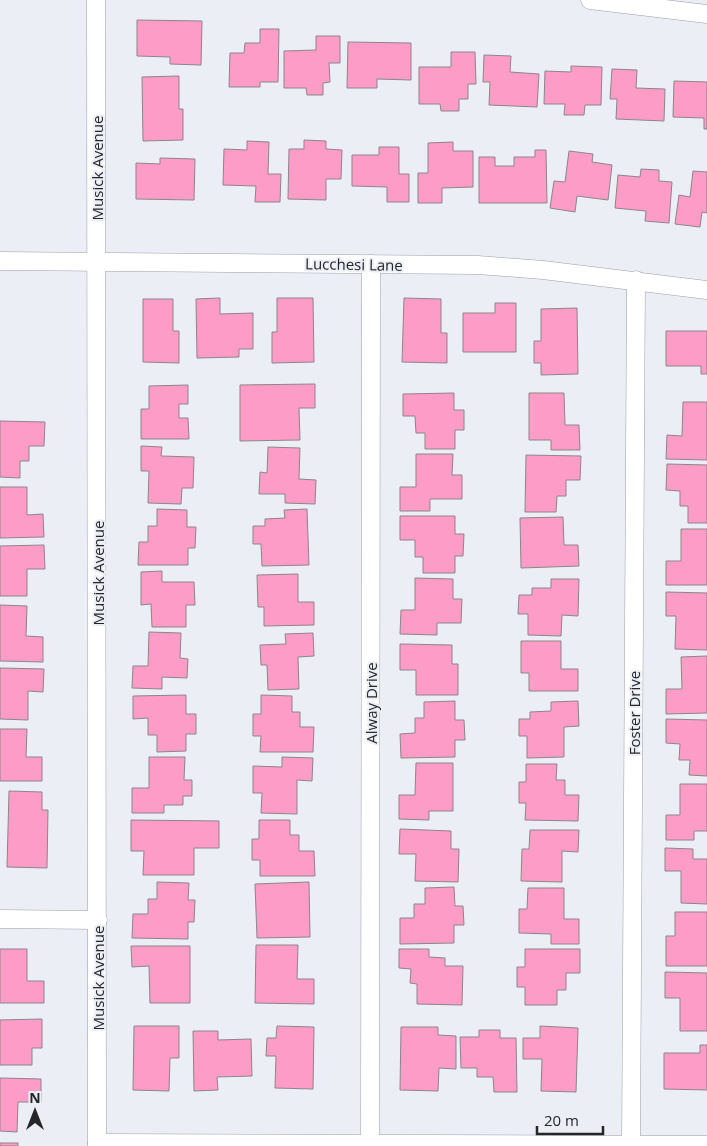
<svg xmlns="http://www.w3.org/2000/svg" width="707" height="1146" viewBox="0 0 707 1146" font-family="'Open Sans',sans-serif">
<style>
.building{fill:#fd9cc6;stroke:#8d8588}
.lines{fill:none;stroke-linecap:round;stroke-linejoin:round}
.minor-casing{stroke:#9c9fa5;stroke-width:19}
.minor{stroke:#fff;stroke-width:18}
.labels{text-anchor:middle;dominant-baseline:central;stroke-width:4;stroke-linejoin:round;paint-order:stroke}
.street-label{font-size:15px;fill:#252628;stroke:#ebeef5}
</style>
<rect width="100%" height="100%" fill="#ebeef5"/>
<!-- building -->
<g class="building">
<polygon points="137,20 202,21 201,65 170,64 170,57 137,56"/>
<polygon points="260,29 279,29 278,82 260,82 260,87 229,87 230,53 244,53 245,43 260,43"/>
<polygon points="316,36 340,36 340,63 329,63 330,82 323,83 323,95 307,95 306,88 284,88 284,51 316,50"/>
<polygon points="348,42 411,43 411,80 377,79 377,88 347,88"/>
<polygon points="451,52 475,52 476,84 468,84 468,99 459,99 459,111 441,111 440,104 419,104 419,67 451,67"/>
<polygon points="484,55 511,56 510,72 539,74 537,107 489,105 490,82 483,82"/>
<polygon points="571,66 602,67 601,105 585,105 584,115 564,115 565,104 544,104 545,71 571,72"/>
<polygon points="612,69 637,70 636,88 665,89 664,121 616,119 617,99 610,99"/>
<polygon points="179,76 179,109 183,109 183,140 143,141 142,77"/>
<polygon points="674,81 707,82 707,129 704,129 704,118 673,117"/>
<polygon points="304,140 326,141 326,149 342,150 341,179 326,179 326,200 288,199 289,149 304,149"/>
<polygon points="247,141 269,142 268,174 281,174 280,202 255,202 256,186 223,185 224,149 247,150"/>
<polygon points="453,142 453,151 473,151 473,187 442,188 442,203 418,203 418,173 428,173 428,143"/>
<polygon points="379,147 399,147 399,174 409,174 409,202 387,202 387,187 352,186 352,155 379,155"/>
<polygon points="535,150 546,150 547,203 479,203 479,157 495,157 495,166 514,166 514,157 535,157"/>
<polygon points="569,151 593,154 592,162 612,165 608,200 577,196 575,212 550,208 554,181 565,182"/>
<polygon points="160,158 195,159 194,200 136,199 136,163 160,164"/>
<polygon points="641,169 659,170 659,181 672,182 669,223 645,221 646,211 615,208 618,175 640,177"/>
<polygon points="693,171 707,172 707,213 702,212 700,227 675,224 679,195 690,197"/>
<polygon points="220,298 220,314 253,313 253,349 239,349 239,357 197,358 196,299"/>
<polygon points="277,298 313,298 314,362 272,363 272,332 277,332"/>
<polygon points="404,298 441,299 441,333 447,333 447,363 402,362"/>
<polygon points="143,299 173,299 173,331 179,331 179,363 143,362"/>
<polygon points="495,303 516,303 516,352 463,352 463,313 495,313"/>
<polygon points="577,308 578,374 541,375 541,363 534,363 534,341 541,341 541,309"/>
<polygon points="666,331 707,331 707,374 701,374 701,366 666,366"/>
<polygon points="315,384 315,408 299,408 300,440 240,441 240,385"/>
<polygon points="188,385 188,404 179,404 179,418 188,418 189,439 141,439 141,409 149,409 149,386"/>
<polygon points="454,393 454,410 464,410 464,430 455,430 455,449 425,449 425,433 416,433 415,416 403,416 403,394"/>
<polygon points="529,393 564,393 565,425 579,425 580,450 551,450 551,440 529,440"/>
<polygon points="683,402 707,402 707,460 666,459 667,435 682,436"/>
<polygon points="0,421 45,422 44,446 29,446 29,461 20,461 20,478 0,477"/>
<polygon points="141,446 162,447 161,456 194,457 193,488 182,488 181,504 148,503 149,471 141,471"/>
<polygon points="268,447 300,448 299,479 316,480 315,504 285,503 285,494 259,494 260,472 267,473"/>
<polygon points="416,454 453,454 452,475 462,475 462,499 430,499 430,511 400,511 400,487 416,487"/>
<polygon points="526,455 581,456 580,480 566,480 566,496 557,496 556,512 525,512"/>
<polygon points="667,464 707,465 707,523 688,523 688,506 680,506 680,491 666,490"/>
<polygon points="0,487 27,487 27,515 43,514 44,537 0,538"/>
<polygon points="157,509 187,510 187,527 196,527 195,548 188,548 188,565 138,565 139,542 148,542 148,526 157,526"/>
<polygon points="307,509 309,565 262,566 261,544 253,544 253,526 265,526 265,519 285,518 284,510"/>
<polygon points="400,516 455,516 455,534 464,534 463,556 455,556 455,573 423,573 423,557 415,557 415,540 400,540"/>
<polygon points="563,517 564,545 578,545 579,566 521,568 520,518"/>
<polygon points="681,529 707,529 707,585 666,585 666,561 681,561"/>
<polygon points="44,545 45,569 27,569 27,596 0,596 0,546"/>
<polygon points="162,571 162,582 194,582 195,605 186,605 186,627 152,627 151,604 141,605 141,572"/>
<polygon points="298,574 298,602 314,602 314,625 264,626 264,607 258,607 257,575"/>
<polygon points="415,578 453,579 453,599 462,599 461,623 437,623 437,635 400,634 401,610 415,610"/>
<polygon points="551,579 579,579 578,616 562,615 561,636 528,635 528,614 518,614 519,595 532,595 532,588 551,588"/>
<polygon points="666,592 707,593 707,650 675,649 676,616 666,616"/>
<polygon points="0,605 27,606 26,636 43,637 43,662 0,661"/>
<polygon points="149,632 181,633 180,658 188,659 187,678 162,677 162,689 132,688 133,666 148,666"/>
<polygon points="313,633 314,656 298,657 299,689 268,690 267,665 261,665 260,645 286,644 285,634"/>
<polygon points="521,641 561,641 561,669 578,669 578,691 529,691 529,673 521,673"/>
<polygon points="400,644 452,645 452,664 458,664 458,695 416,695 416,670 400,670"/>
<polygon points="707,656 707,713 666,714 666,689 682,689 681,657"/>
<polygon points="0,668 44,669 43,692 28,691 28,720 0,719"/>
<polygon points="186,695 186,714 196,714 196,734 186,734 186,751 157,752 157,735 148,735 148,718 133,719 133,696"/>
<polygon points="261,695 292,696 292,712 300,712 300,727 314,727 313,752 260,752 261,736 253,736 253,714 261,714"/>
<polygon points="455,701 455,720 464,720 465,740 455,740 455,757 401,758 400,734 415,733 415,718 424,718 424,702"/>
<polygon points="578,701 579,726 564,727 564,757 527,758 527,736 519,736 519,719 530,719 530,712 551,711 551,702"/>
<polygon points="666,719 707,720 707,776 689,775 690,760 679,760 680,744 666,743"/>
<polygon points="0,729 27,729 26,757 42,757 42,781 0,781"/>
<polygon points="149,757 185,757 184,780 192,780 192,796 183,796 183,805 164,805 164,813 132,813 132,788 149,788"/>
<polygon points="282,757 313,758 312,781 297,780 297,814 261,813 262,793 253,793 253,766 282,767"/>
<polygon points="416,763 453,763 453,811 429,811 429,820 399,819 399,795 415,795"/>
<polygon points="526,764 557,764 556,780 565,780 565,795 579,795 578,821 525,820 526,803 519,803 519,782 526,782"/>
<polygon points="680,784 707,784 707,831 694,831 694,840 666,840 666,815 680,815"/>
<polygon points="9,791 42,792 42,810 48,810 47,868 7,867"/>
<polygon points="131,820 219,821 219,848 194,848 194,875 143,875 144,851 131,851"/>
<polygon points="259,820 290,820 290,835 299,835 299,851 314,851 315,876 260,876 260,860 252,860 252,839 259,839"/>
<polygon points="400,829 451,831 451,849 459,849 458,882 415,881 416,854 399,854"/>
<polygon points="530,830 579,830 578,852 562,851 562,882 521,881 522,849 529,849"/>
<polygon points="665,848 693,849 693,859 707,859 707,904 681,903 681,871 665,871"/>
<polygon points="157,882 189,883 188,900 195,900 194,922 188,922 188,939 132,938 133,914 148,914 148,899 157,899"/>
<polygon points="309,882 310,937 257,938 255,884"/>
<polygon points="454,887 455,906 463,906 464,925 454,925 454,943 400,944 400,918 414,918 414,904 425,904 425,888"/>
<polygon points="528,888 564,888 564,919 579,919 579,944 551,944 551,934 519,933 519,909 527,909"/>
<polygon points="675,912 707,912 707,966 666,966 666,936 675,936"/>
<polygon points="256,945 298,945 297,979 314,979 314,1004 255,1003"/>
<polygon points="131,946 190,946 190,1003 150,1003 149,966 132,967"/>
<polygon points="0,949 27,949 27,981 44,981 44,1003 0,1003"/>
<polygon points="399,949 429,949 429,957 445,958 445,966 463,966 462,1005 417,1004 417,984 410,983 411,969 399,968"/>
<polygon points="525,949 580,949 580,973 566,973 566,990 557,990 557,1005 525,1005 525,987 517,987 517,967 525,967"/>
<polygon points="665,972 707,973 707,1031 680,1031 680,998 665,998"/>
<polygon points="42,1019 42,1048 32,1048 32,1065 0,1065 0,1020"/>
<polygon points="134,1026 179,1026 179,1058 170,1058 169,1091 133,1090"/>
<polygon points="277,1026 314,1027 313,1089 275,1088 276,1056 266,1056 267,1038 276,1038"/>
<polygon points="540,1026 578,1028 576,1092 541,1091 542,1059 523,1059 523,1038 540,1038"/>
<polygon points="401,1027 438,1027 438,1035 456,1036 456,1069 439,1068 438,1091 400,1090"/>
<polygon points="479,1030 500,1030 500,1038 516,1038 517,1092 494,1092 493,1077 477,1077 477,1068 461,1068 460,1037 479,1037"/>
<polygon points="193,1031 218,1031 218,1040 251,1039 252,1076 217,1077 218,1090 194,1091"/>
<polygon points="700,1045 707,1045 707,1090 664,1089 664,1053 700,1053"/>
<polygon points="0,1078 41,1079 41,1102 18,1102 17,1132 0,1131"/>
<rect x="0" y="1143" width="18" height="3"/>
</g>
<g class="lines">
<defs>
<g id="minor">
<polyline points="96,0 97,1146"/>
<polyline points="590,0 707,14"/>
<polyline points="0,261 478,265 543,270 707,290"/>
<polyline points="0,919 98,920"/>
<polyline points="97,1143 707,1145"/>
<polyline points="370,1143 371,264"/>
<polyline points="631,1145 636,280"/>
</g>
</defs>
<!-- minor casing -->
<use href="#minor" class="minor-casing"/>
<!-- minor -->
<use href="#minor" class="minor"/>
</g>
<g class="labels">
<!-- street labels -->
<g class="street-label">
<text transform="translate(97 168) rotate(-90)">Musick Avenue</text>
<text transform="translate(354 264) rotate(1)">Lucchesi Lane</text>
<text transform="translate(98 573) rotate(-90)">Musick Avenue</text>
<text transform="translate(371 703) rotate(-90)">Alway Drive</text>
<text transform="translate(634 713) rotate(-90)">Foster Drive</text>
<text transform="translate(98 978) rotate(-90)">Musick Avenue</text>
</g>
</g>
<!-- north arrow -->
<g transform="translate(35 1111)" stroke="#ebeef5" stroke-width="4" paint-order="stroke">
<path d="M0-4L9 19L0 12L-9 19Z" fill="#252628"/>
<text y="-8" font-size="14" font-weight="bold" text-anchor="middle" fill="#252628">N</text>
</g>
<!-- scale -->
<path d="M537 1126v8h66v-8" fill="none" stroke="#252628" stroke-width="2.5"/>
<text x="544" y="1126" font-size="15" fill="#252628" stroke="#ebeef5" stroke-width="4" paint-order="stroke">20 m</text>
</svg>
